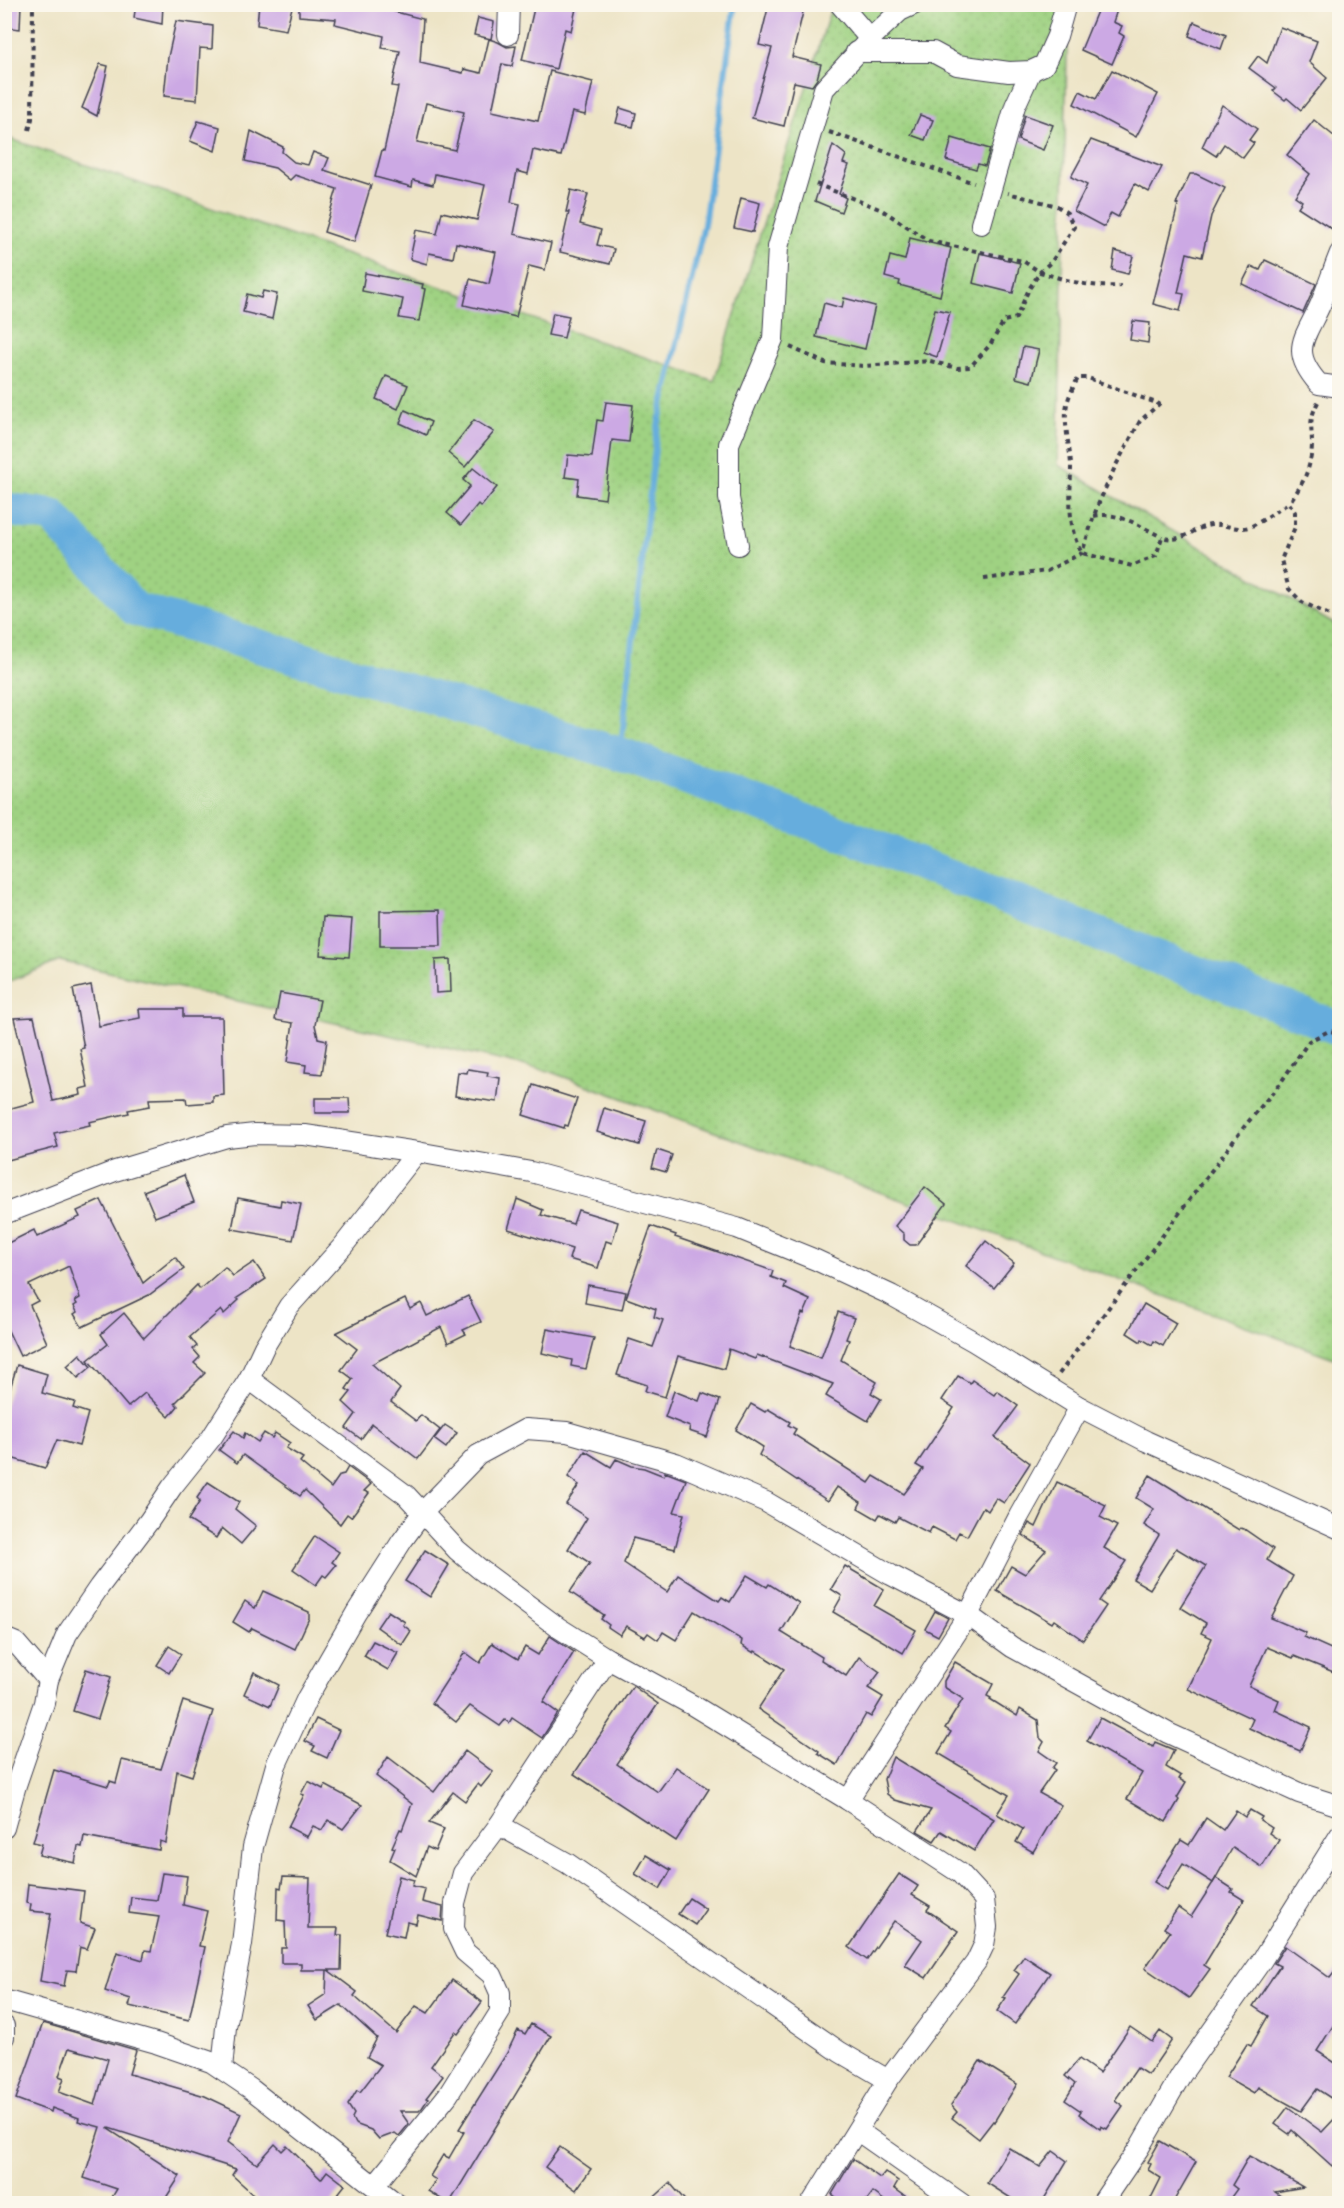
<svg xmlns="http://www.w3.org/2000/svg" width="1344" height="2208" viewBox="0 0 1344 2208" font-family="Vollkorn,serif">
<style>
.grass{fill:url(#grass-dots);stroke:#607a5e;stroke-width:1.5}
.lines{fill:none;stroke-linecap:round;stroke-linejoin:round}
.stream{stroke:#66addd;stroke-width:6}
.river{stroke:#66addd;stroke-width:34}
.building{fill:#cca9e4;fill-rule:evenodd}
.minor-casing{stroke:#403f50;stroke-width:22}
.path{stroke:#403f50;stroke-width:4;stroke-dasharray:4.5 4.5;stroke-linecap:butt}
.minor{stroke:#fff;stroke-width:20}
</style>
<defs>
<pattern id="grass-dots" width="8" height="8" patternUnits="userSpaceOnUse" patternTransform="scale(1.5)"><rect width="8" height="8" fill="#9fd282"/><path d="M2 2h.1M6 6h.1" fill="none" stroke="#89b471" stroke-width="1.8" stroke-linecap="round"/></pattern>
</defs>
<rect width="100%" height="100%" fill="#fbf7ec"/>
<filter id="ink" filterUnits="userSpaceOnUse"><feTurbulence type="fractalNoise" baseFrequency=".0167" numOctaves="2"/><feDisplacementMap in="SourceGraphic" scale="12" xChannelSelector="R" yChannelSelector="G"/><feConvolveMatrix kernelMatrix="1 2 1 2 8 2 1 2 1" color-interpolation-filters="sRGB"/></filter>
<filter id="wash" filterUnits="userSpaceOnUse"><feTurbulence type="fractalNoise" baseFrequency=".008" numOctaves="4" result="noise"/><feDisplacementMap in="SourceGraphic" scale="24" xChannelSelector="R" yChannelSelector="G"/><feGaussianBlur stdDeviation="1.35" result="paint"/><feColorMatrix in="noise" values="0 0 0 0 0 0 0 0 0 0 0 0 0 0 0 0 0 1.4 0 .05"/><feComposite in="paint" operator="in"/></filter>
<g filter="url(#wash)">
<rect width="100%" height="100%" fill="#ede4c6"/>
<!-- grass -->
<polygon class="grass" points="832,5 1068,5 1058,465 1339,627 1339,1360 548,1071 60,961 5,983 5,137 714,381"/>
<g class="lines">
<!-- stream -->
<polyline class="stream" points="620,754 657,431 704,225 735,4"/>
<!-- river -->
<polyline class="river" points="4,509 52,516 135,609 620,754 856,839 1340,1029"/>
</g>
<g id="blocks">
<!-- building -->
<g class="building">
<polygon points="4,4 21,4 20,29 4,27"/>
<polygon points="136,4 163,4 162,24 134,18"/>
<polygon points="259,4 293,4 286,30 257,25"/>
<path d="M299,4H365L423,19L420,63L463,73L464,69L481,73L489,39L498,42L507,47L516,46L512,66L502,64L492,111L538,121L550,71L593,82L585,115L572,112L561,156L533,150L528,174L517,171L511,202L520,204L514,234L551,243L545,270L529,266L516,317L464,305L470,279L489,284L496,252L456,243L453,258L429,253L427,264L410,259L416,230L437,234L442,212L477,220L485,185L435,174L433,185L413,180L412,187L375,177L382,150L384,151L398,87L392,86L400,51L382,48L384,36L335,24L336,19L299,16ZM426,103L464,112L455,150L417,142Z"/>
<polygon points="535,4 577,4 571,31 565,29 556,69 522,60"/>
<polygon points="769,4 805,4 792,57 821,64 817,79 812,86 794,82 784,126 752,118 772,48 759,45"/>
<polygon points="1100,4 1119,4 1113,22 1122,26 1119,33 1124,36 1112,64 1081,50"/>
<polygon points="478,18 494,22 491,39 474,35"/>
<polygon points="176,21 213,26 212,49 200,48 197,100 164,96 168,57"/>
<polygon points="1194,22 1226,35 1221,49 1189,36"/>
<polygon points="1280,27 1317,41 1309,62 1327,78 1301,110 1287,98 1285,100 1273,91 1276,88 1249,68 1258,56 1267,63"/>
<polygon points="100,64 108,66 97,116 82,108"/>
<polygon points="1112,70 1158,94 1136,137 1074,104 1080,91 1096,99"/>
<polygon points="1222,105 1257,129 1249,140 1254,143 1243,158 1224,144 1216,156 1202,147"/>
<polygon points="620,108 636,113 633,127 616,123"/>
<polygon points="920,115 933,120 925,140 911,135"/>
<polygon points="1025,115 1053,125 1043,150 1018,140"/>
<polygon points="1314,120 1340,141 1340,218 1332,229 1298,207 1302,201 1295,196 1310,174 1287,155"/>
<polygon points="198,121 220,127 215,151 190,141"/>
<polygon points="251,131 283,147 282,152 294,162 308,165 313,152 329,158 324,170 371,185 354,242 324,232 337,189 295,175 290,180 275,168 245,161"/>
<polygon points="952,138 990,149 985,166 978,164 976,169 946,160"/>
<polygon points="1091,140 1162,167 1149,192 1135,184 1118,217 1111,213 1104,227 1074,211 1087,185 1071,177"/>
<polygon points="833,145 846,155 843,163 849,165 839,194 846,198 841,212 815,201"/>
<polygon points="1190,174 1196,174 1225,188 1211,216 1202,257 1187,253 1178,293 1184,294 1180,311 1153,304 1178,205 1176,204"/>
<polygon points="571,190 588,194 580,224 601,230 597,245 614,249 610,264 560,252 569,212 566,212"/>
<polygon points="741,198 760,203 753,232 734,228"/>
<polygon points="910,238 951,248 940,296 899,285 900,281 885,277 890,256 905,260"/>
<polygon points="1115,251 1133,256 1128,274 1112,270"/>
<polygon points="980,253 1020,263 1013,293 973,283"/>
<polygon points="1265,260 1316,284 1303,313 1242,284 1251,266 1260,270"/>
<polygon points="365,273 423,284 422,288 425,289 419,321 399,318 403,299 362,291"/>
<polygon points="263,291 277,294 272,319 243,312 247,294 261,298"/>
<polygon points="844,298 875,306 865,349 816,337 824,303 842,308"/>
<polygon points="935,309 950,312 937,357 923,352"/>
<polygon points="553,313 569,316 564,338 548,335"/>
<polygon points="1133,321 1150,323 1148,343 1130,340"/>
<polygon points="1023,347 1039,350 1031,382 1016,378"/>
<polygon points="386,376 408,385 398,409 376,399"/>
<polygon points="606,402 633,405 629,442 612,440 605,499 577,495 579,479 565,477 568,455 592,457 597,420 603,421"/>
<polygon points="405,410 431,422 426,435 400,423"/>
<polygon points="474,420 494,432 465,467 448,453"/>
<polygon points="473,468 497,487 481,507 478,504 461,525 447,513 470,486 463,480"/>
<polygon points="440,910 441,946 380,946 380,911"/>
<polygon points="323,917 352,919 349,957 320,955"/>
<polygon points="450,959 451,992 436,993 435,960"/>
<polygon points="91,985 99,1026 140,1018 139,1009 183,1009 183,1017 222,1017 224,1095 213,1096 213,1102 187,1104 186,1098 149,1099 150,1106 128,1110 129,1113 89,1122 90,1125 54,1133 58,1147 4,1161 4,1110 34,1102 14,1018 34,1017 53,1101 81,1095 80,1089 88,1087 80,1049 84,1048 73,989"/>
<polygon points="280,993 320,1000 315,1025 318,1038 327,1040 322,1074 305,1072 306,1065 287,1062 293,1023 275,1020"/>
<polygon points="468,1069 488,1072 487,1076 500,1078 497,1102 455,1096 458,1072 467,1073"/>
<polygon points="533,1085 577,1099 568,1126 565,1125 564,1128 523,1115"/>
<polygon points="315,1098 349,1098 350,1113 315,1113"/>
<polygon points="604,1108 646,1121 639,1145 597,1132"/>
<polygon points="657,1150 672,1155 666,1172 652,1168"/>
<polygon points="184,1175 194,1202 155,1217 144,1191"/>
<polygon points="925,1187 946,1204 916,1245 910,1245 904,1240 904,1234 895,1226"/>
<polygon points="238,1198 280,1206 281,1200 301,1204 293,1240 232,1229"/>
<polygon points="517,1199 543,1210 541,1215 573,1224 578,1210 618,1222 612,1243 606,1241 598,1268 569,1259 572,1249 508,1229"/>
<polygon points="101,1200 143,1283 175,1257 184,1269 149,1295 82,1327 74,1314 77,1312 74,1306 77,1304 75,1301 80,1298 69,1266 29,1285 38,1301 30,1305 47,1343 20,1356 4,1322 4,1245 34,1230 37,1237 80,1217 77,1211"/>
<polygon points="651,1226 676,1235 675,1237 773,1271 771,1277 786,1283 784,1288 810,1300 804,1314 802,1313 790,1346 821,1358 838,1312 854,1318 846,1339 849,1340 841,1360 877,1382 871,1393 881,1399 868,1421 826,1396 833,1384 757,1355 755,1359 729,1349 724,1369 678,1356 665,1397 645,1391 647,1385 617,1375 629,1339 653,1347 663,1320 654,1317 656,1309 626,1298"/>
<polygon points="986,1241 1014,1263 994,1288 966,1266"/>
<polygon points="254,1262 266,1279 237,1298 239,1300 224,1314 221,1310 190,1337 197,1346 193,1349 200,1357 194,1363 205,1373 175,1403 178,1406 169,1417 145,1393 128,1407 88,1360 108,1344 101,1334 124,1313 144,1338 197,1285 200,1289 225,1267 233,1276"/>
<polygon points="588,1285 626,1292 622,1310 585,1303"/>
<polygon points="468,1296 481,1322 463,1330 466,1334 448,1343 441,1327 372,1364 400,1389 391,1402 416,1421 421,1415 440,1430 418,1459 372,1424 361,1439 346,1428 356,1414 343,1402 351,1392 346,1389 353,1379 341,1370 357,1349 336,1333 405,1299 410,1309 421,1303 427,1316"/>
<polygon points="1144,1304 1176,1323 1163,1346 1154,1341 1152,1345 1142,1339 1141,1342 1127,1333"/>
<polygon points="547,1329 594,1338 586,1369 571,1366 572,1360 542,1353"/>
<polygon points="80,1354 91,1367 78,1378 67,1366"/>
<polygon points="17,1365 47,1374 42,1393 75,1402 73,1408 88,1413 79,1446 57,1440 45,1468 4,1456 4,1409"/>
<polygon points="958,1376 970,1383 972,1380 994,1395 997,1391 1018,1406 995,1437 1030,1463 1004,1503 996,1498 988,1511 983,1507 967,1536 959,1532 955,1539 932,1527 929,1533 898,1517 895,1522 880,1514 877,1519 858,1508 861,1502 837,1487 828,1501 759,1455 763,1447 736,1430 751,1404 765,1412 768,1409 790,1422 788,1425 796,1429 793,1434 869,1483 874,1476 904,1494 923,1469 916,1465 954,1408 942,1400"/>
<polygon points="674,1391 699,1401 702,1393 720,1400 707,1437 689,1431 690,1427 665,1417"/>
<polygon points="445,1425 457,1433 446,1448 434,1439"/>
<polygon points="234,1431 243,1438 245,1433 258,1442 264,1433 272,1438 275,1433 290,1443 286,1448 303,1458 300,1462 331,1488 340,1475 344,1474 348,1467 371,1484 364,1491 369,1493 351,1517 347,1514 340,1524 305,1490 300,1496 243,1455 237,1463 219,1450"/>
<polygon points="585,1451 611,1467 616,1459 632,1466 644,1468 664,1476 665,1472 686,1480 674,1512 684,1514 675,1549 633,1538 624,1563 667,1592 678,1575 719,1601 722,1597 730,1602 747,1575 767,1587 769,1584 799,1603 781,1632 822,1657 821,1660 846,1676 859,1657 880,1672 868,1688 883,1697 871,1717 866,1714 837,1765 818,1753 819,1751 758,1709 784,1669 755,1651 754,1653 741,1645 742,1640 694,1611 676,1640 663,1632 658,1640 648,1633 645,1637 626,1626 620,1635 608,1627 609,1625 601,1619 604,1615 570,1592 590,1563 568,1549 587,1518 566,1504 579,1485 568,1477"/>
<polygon points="1150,1475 1239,1530 1240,1528 1244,1529 1273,1549 1267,1560 1293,1576 1271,1618 1306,1633 1304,1637 1340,1653 1340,1665 1336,1673 1294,1656 1293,1658 1267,1647 1249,1686 1279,1700 1275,1710 1311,1727 1300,1751 1249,1728 1253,1719 1188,1689 1212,1638 1201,1633 1206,1623 1180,1607 1206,1566 1176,1548 1150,1589 1133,1579 1159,1535 1144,1525 1154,1509 1136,1498"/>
<polygon points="208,1482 239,1502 235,1509 256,1526 241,1544 222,1528 216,1538 188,1520 200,1501 197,1498"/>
<polygon points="1057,1482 1106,1505 1100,1517 1117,1526 1104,1548 1126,1561 1099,1601 1106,1606 1083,1640 1054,1620 1052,1623 997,1591 1011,1566 1025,1574 1046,1550 1023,1535 1029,1523 1036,1527"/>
<polygon points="315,1536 339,1552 332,1562 336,1565 326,1577 323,1575 316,1585 293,1569"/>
<polygon points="425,1550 449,1565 430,1597 405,1581"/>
<polygon points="845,1566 884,1589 874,1606 916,1630 903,1653 833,1612 842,1596 831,1589"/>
<polygon points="263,1591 309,1612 309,1618 295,1649 252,1628 249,1632 233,1622 245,1601 255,1608"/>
<polygon points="388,1611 405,1622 403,1625 411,1631 402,1645 377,1627"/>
<polygon points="935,1611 948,1618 938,1636 925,1629"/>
<polygon points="550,1636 574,1652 543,1702 558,1713 542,1738 512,1718 509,1723 505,1720 500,1726 470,1706 456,1722 432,1703 465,1652 480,1663 492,1643 518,1659 525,1647 538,1655"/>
<polygon points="373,1641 398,1653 388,1670 364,1656"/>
<polygon points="169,1646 181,1654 169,1673 157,1665"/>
<polygon points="955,1662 993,1684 987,1696 991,1698 990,1699 1017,1716 1020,1709 1038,1720 1040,1738 1044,1742 1039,1751 1056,1763 1052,1768 1055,1770 1039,1793 1061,1805 1033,1852 1016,1842 1023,1829 997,1814 1009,1795 938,1753 951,1732 945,1728 963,1699 944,1687 944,1681"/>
<polygon points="86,1669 111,1677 98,1719 73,1711"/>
<polygon points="254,1672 279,1685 270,1706 244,1694"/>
<polygon points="633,1686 658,1704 617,1764 658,1792 676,1767 709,1789 676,1841 574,1774"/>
<polygon points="183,1701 213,1711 192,1776 177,1771 166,1843 160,1841 159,1850 84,1836 82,1847 78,1846 75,1863 39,1855 42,1844 33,1842 54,1770 108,1786 110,1781 116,1783 122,1760 161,1769"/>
<polygon points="1100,1718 1153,1747 1155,1742 1174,1750 1166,1767 1181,1776 1179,1779 1186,1783 1177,1798 1179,1800 1166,1822 1127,1799 1142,1773 1087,1741"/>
<polygon points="316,1719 339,1730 327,1758 312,1751 315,1746 305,1741"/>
<polygon points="465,1751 493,1772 481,1787 478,1784 465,1801 453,1792 429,1823 444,1829 435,1851 427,1847 416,1876 390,1860 395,1848 392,1847 400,1829 402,1830 412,1804 376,1776 388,1757 434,1792"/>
<polygon points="893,1757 994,1819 974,1851 941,1831 934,1841 917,1831 931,1810 895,1800 887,1794 884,1779"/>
<polygon points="308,1781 323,1789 325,1785 362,1805 343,1829 328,1820 322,1830 313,1826 307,1837 288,1827 304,1795 301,1794"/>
<polygon points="1250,1810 1262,1817 1260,1820 1272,1828 1269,1833 1279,1840 1262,1867 1233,1847 1213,1883 1183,1864 1167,1890 1154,1882 1181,1840 1189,1845 1206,1818 1223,1830 1236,1811 1245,1817"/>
<polygon points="646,1855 671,1870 660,1889 635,1874"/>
<polygon points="162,1873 187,1876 183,1905 207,1911 199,1946 205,1947 189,2020 129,2006 131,1999 105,1991 117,1952 143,1960 145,1950 151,1951 159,1917 129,1913 131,1897 157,1900"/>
<polygon points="899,1874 918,1886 912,1895 930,1906 927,1910 958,1931 926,1978 905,1965 922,1940 894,1921 867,1960 849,1947"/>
<polygon points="399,1876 414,1880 412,1886 425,1889 422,1902 443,1907 442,1921 418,1915 416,1924 407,1922 404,1937 385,1933"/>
<polygon points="283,1877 310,1878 308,1928 338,1928 337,1935 342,1935 341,1970 328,1970 357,1992 354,1996 396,2033 416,2006 428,2013 452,1980 482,2002 458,2034 455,2032 431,2066 443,2076 426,2098 428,2099 422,2108 419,2111 400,2111 409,2124 399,2136 395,2133 379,2139 371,2130 355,2124 352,2118 354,2114 348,2105 357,2090 360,2092 381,2065 367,2057 377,2038 341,2005 317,2020 308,2006 326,1994 327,1970 301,1970 301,1963 281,1963 281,1948 286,1948 285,1921 277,1920 278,1887 281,1888"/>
<polygon points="1216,1878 1233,1889 1231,1892 1244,1900 1204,1965 1210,1969 1189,1998 1145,1968 1170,1932 1164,1928 1178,1908 1191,1917"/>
<polygon points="28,1884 84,1891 80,1923 95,1928 87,1949 80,1947 76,1971 67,1970 64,1986 40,1981 51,1913 30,1911 31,1904 26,1903"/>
<polygon points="689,1898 706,1909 695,1925 678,1914"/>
<polygon points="1285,1946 1330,1978 1340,1965 1340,2015 1317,2051 1340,2066 1340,2104 1317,2089 1301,2111 1258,2087 1254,2093 1226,2077 1247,2044 1251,2046 1268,2016 1253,2006 1280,1966 1274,1963"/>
<polygon points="1024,1956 1050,1973 1015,2024 997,2011 1006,1998 1003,1997 1019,1974 1014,1970"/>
<path d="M43,2023L136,2050L129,2074L205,2096L241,2113L228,2142L257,2164L275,2144L282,2151L287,2146L321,2179L327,2171L345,2185L330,2204H264L232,2175L236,2169L109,2128L108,2129L180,2176L162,2204H108L117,2189L84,2178L100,2127L78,2121L79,2118L52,2108L51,2112L16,2099ZM69,2048L108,2059L95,2105L59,2092L64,2078L59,2076Z"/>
<polygon points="531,2024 551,2036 449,2204 428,2191 436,2180 430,2176 443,2155 449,2158 464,2132 459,2129 507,2053 518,2030 525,2034"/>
<polygon points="1130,2027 1152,2042 1160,2031 1172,2040 1148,2075 1137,2068 1115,2100 1123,2106 1107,2129 1101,2126 1100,2129 1079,2114 1081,2111 1065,2100 1075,2084 1065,2076 1079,2059 1099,2073"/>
<polygon points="980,2061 1017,2084 994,2122 993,2121 979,2139 952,2118 957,2112 951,2105"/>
<polygon points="1288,2107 1322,2132 1340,2113 1340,2158 1332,2166 1292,2130 1289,2134 1275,2124"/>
<polygon points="1160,2141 1196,2162 1172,2204 1148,2204 1161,2178 1148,2170 1151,2164 1148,2162"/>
<polygon points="560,2147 591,2169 576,2190 545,2167"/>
<polygon points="1009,2148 1040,2167 1053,2151 1067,2161 1041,2204 1020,2204 987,2183"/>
<polygon points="1249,2156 1303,2187 1275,2192 1292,2204 1226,2204 1237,2189 1232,2185"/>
<polygon points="853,2159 880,2178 885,2172 898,2181 894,2188 916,2204 889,2204 873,2192 864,2204 845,2204 832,2194"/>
<polygon points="670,2183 688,2204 647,2204"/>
</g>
</g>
</g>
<g filter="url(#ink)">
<use href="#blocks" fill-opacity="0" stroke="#403f50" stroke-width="1.5"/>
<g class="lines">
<defs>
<g id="minor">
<polyline points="840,4 870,39"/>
<polyline points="508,35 509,4"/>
<polyline points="856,52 933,52 957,65 1009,72 1031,71 1044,65 1057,36 1066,4"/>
<polyline points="981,224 1015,106 1031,71"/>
<path d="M1340,253C1333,270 1328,286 1321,303C1306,338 1288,349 1319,384L1340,387"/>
<polyline points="738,545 729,498 729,444 773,339 778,247 824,89 870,39 900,11 915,4"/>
<polyline points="4,1214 115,1171 227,1137 255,1134 305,1135 417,1152 531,1172 737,1228 816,1260 891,1295 973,1341 1080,1407 1146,1441 1340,1529"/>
<polyline points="249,1379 406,1495 457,1550 481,1570 559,1628 608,1659 694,1706 848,1800 960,1873 984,1899 987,1927 984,1945 976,1962 888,2080 811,2204"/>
<polyline points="4,1638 16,1643 48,1680"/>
<polyline points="848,1800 968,1615 1019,1516 1080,1407"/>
<polyline points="499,1825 567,1863 840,2052 888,2080"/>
<polyline points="4,1828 16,1785 44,1703 48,1680 67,1634 99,1587 149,1521 172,1487 212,1437 249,1379 264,1347 289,1306 343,1246 417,1152"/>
<polyline points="4,2000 156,2043 211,2062 251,2089 397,2204"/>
<polyline points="4,2026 4,2037"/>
<polyline points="222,2069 226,2027 242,1944 253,1847 276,1765 307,1698 356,1613 402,1541 423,1512 478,1455 526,1429 567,1432 676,1463 766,1502 891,1575 968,1615 1012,1647 1168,1733 1299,1793 1340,1806"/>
<polyline points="858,2131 962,2204"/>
<polyline points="375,2185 448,2095 500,2012 500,1993 492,1975 465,1952 454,1929 455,1903 463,1873 499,1825 608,1659"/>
<polyline points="1101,2204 1139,2148 1181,2075 1262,1960 1340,1835"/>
</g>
</defs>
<!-- minor casing -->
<use href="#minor" class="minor-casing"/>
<!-- path -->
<g class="path">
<polyline points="29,130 32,119 33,4"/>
<polyline points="829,132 974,183"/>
<polyline points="816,184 882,210 929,241 1023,261 1040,272 1052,261 1074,227 1067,213 1057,206 1008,193"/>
<path d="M790,347L825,363L864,366L930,361L957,368L970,367L990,345L1004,321L1016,318L1029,289L1040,272C1067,281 1093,288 1121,286"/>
<path d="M1318,402C1308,422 1312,425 1312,445C1311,469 1303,484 1289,503L1295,512V527L1281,560L1289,589L1302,602L1340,620"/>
<path d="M1094,516C1119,511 1141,527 1162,537"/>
<path d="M984,579L1047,571L1082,553L1097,507L1115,467L1140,421L1159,404L1088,378H1078C1074,386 1069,395 1067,404C1063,424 1070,446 1071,465C1071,494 1066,527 1082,553L1132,566L1156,556L1162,537C1183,544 1192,528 1211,525C1224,523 1235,531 1249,527C1259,524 1278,509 1289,503"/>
<polyline points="1059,1374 1244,1127 1279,1085 1309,1041 1329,1031 1340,1033"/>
</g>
<!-- minor -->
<use href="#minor" class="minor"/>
</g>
</g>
<!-- margin -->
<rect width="1344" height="2208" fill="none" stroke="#fbf7ec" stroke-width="24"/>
</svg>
